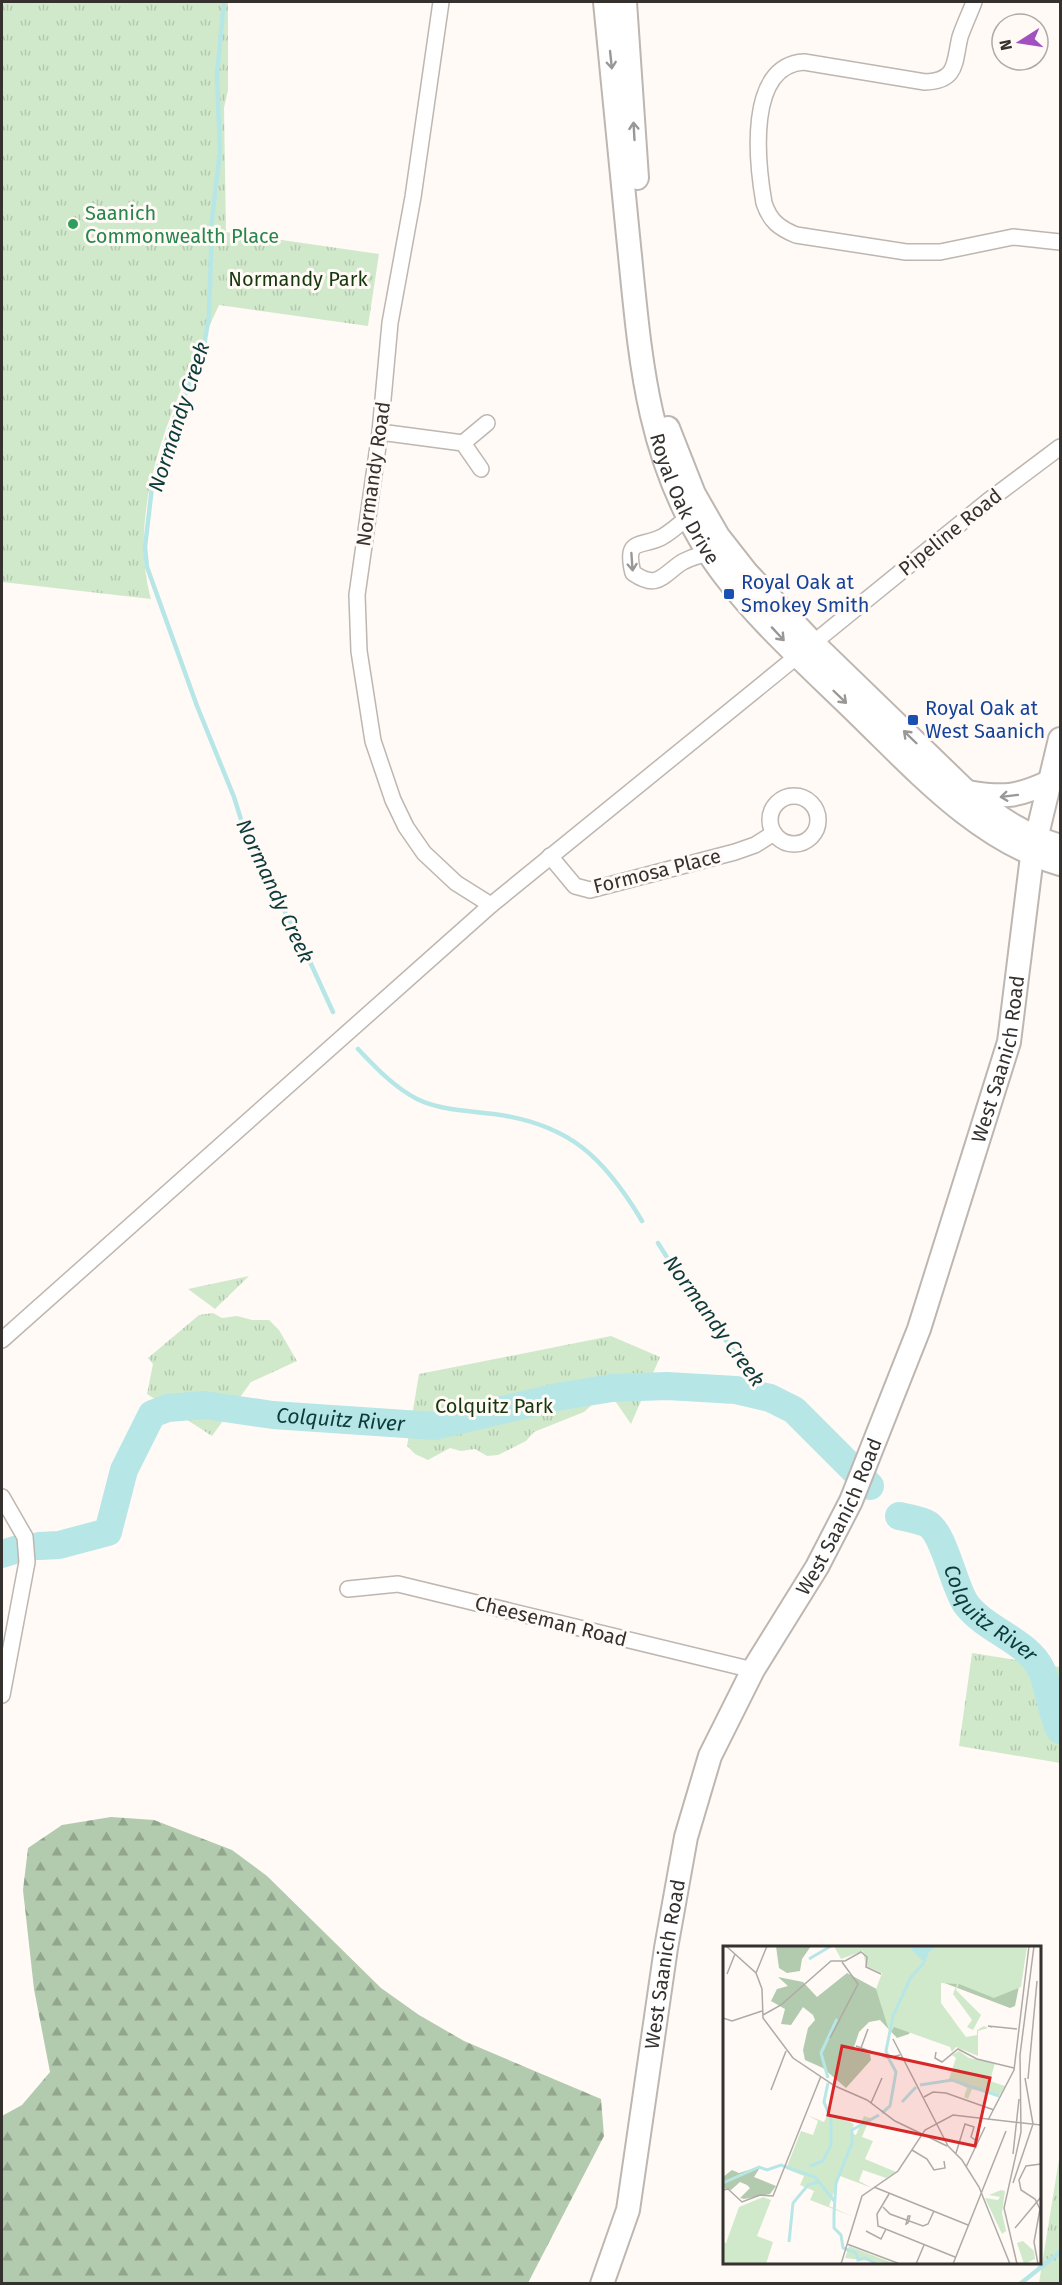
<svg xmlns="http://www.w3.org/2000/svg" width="1062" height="2285" viewBox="0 0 1062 2285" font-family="'Fira Sans',sans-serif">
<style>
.forest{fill:url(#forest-firs)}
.park{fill:url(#park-tufts)}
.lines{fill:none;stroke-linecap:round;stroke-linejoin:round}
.stream{stroke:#b7e6e7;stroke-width:4.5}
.river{stroke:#b7e6e7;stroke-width:28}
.minor-casing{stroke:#beb6b0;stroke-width:18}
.secondary-casing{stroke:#beb6b0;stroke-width:26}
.minor{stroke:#fff;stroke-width:15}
.secondary{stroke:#fff;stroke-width:22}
.oneway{stroke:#9a9897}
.leisure-dot{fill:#2e9e5b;stroke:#fffaf6;stroke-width:2}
.transit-dot{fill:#1a4fb4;stroke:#fffaf6;stroke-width:2}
.labels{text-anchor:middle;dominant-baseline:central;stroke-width:6;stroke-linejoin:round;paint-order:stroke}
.leisure-label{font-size:20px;fill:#27864d;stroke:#fffaf6;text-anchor:start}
.park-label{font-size:20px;fill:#16370d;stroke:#fffaf6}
.street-label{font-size:20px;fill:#34312f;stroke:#fffaf6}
.transit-label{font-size:20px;fill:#164399;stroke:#fffaf6;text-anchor:start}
.water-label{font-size:21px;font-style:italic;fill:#0d3a3b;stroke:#fffaf6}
.inset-river{fill:none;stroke:#b7e6e7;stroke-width:3}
.inset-road{fill:none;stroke:#aeaaa6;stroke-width:1.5}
.view{fill:#d62828;fill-opacity:0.15;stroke:#d62828;stroke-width:3}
.inset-edge{fill:none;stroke:#34312f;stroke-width:3}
</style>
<defs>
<pattern id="forest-firs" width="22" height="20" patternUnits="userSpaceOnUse" patternTransform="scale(1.5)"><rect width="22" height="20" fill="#b2caad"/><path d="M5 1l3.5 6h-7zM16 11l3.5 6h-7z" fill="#92a58d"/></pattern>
<pattern id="park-tufts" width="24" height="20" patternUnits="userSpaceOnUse" patternTransform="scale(1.5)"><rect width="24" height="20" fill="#d1e9cb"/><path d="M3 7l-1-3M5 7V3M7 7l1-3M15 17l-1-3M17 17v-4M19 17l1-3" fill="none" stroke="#b4c8af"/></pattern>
</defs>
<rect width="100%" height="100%" fill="#fffaf6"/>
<!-- forest -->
<polygon class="forest" points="111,1817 154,1820 232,1850 267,1876 381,1988 419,2015 464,2041 601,2099 604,2136 528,2283 2,2283 2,2116 22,2105 50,2072 34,1989 23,1890 28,1848 62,1825"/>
<!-- park -->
<g class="park">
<path d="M2,2H228V90L224,108L226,232L379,254L368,326L219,305C179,393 124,500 151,599L2,582Z"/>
<polygon points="249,1276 215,1309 188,1289"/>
<polygon points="213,1313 222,1318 237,1316 252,1320 269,1320 279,1330 297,1361 251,1382 212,1436 147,1394 153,1364 148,1358 199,1315"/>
<polygon points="611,1336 660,1357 631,1424 611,1395 606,1392 584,1412 534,1432 526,1441 498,1455 487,1456 475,1449 461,1451 450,1448 428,1460 415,1454 407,1446 419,1374"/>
<polygon points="972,1653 1060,1667 1060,1763 959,1746"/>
<polygon points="1060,2153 1060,2283 1039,2283"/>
</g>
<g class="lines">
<!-- stream -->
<g class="stream">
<polyline points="224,2 217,75 220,151 212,220 209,316 202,357 172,423 152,487 145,547 147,567 197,706 234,797 249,845 300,940 333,1012"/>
<path d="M358,1049C376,1068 394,1087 417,1099C439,1110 469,1111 494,1114C569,1124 604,1157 642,1221"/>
<polyline points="658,1243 690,1294 770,1398"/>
<polyline points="1020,2284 1060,2252"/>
</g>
<!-- river -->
<g class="river">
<path id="s1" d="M899,1516C908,1518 918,1520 926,1523C944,1531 953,1585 966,1604C985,1630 1028,1641 1041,1669C1050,1688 1050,1711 1060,1730"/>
<path id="s2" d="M39,1546L59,1545L108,1532L124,1470L152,1414L168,1408L204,1405L273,1415L435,1426L557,1397L612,1388L667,1386L736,1390L770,1398L794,1410L870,1486"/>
<polyline points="2,1554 21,1548"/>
</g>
<defs>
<g id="minor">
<polyline points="441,2 413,197 390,323 380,432 357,595 359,651 373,741 393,800 406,827 424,853 456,883 491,905"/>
<path d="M974,2C970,13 964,25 960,37C954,62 958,81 925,82L804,62C746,65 757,163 764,203C770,221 779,228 796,235L906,252H940L1013,237L1060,242"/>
<polyline points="380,432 463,443 481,469"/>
<polyline points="463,443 487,423"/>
<path d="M688,517C680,524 671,532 662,537C641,548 624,537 633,573C655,588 660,579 678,565C687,558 698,556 709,553"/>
<circle cx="794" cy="820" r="24"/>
<polyline points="550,856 575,886 590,890 735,852 755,845 774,833"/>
<polyline points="2,1340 491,905 988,501 1060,447"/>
<polyline points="2,1497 25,1537 27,1562 2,1695"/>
<polyline points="348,1589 398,1584 753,1670"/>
</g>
<g id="secondary">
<path id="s3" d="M605,2C613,80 621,158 628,236C640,351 644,451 708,552C748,614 816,672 868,724C924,779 983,842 1060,864"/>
<polyline points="625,2 637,178"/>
<path d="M668,428L694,494L718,536L747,573L813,643L971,796C999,818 1026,836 1060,846"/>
<path d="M968,792C1003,798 1017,797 1049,782"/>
<path id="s4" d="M602,2284L628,2210L666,1948L686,1837L710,1756L753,1670L817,1567L851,1501L919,1329L1009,1042L1032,856L1060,739"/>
</g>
</defs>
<!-- minor casing -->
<use href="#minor" class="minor-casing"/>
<!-- secondary casing -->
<use href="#secondary" class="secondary-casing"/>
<!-- minor -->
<use href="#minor" class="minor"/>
<!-- secondary -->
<use href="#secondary" class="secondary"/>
</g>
<!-- one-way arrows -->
<defs><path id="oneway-shaft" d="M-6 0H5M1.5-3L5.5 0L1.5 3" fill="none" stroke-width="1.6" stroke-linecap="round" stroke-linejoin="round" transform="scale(1.5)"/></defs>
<g class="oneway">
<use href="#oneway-shaft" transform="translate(611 60) rotate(84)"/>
<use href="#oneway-shaft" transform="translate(634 131) rotate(-93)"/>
<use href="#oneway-shaft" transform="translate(632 562) rotate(86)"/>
<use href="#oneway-shaft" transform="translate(778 634) rotate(47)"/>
<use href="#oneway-shaft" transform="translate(840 697) rotate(44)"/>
<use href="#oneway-shaft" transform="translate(910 737) rotate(-136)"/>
<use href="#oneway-shaft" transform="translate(1009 796) rotate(173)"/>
</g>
<!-- markers -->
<circle class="leisure-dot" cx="73" cy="224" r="6"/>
<g class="transit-dot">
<rect x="723" y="588" width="12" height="12" rx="3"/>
<rect x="907" y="714" width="12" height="12" rx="3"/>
</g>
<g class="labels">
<!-- leisure labels -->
<g class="leisure-label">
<text x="85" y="213">Saanich<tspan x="85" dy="23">Commonwealth Place</tspan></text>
</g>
<!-- park labels -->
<g class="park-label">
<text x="298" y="279">Normandy Park</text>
<text x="494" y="1406">Colquitz Park</text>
</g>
<!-- street labels -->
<g class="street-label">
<text transform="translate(373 474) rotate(-82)">Normandy Road</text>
<text stroke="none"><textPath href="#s3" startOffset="506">Royal Oak Drive</textPath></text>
<text transform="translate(950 532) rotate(-39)">Pipeline Road</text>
<text transform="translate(657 871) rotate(-14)">Formosa Place</text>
<text stroke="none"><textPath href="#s4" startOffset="1299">West Saanich Road</textPath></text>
<text stroke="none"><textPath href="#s4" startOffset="813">West Saanich Road</textPath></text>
<text transform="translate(551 1621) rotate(14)">Cheeseman Road</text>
<text stroke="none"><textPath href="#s4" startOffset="327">West Saanich Road</textPath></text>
</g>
<!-- transit labels -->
<g class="transit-label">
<text x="741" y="582">Royal Oak at<tspan x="741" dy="23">Smokey Smith</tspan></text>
<text x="925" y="708">Royal Oak at<tspan x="925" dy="23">West Saanich</tspan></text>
</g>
<!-- water labels -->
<g class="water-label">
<text transform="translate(179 417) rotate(-72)">Normandy Creek</text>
<text transform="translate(275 891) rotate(65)">Normandy Creek</text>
<text transform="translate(714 1321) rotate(54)">Normandy Creek</text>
<text stroke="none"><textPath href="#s2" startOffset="388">Colquitz River</textPath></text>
<text stroke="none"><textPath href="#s1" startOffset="142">Colquitz River</textPath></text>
</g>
</g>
<!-- overview -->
<g transform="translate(723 1946)">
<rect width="318" height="318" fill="#fffaf6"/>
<path d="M278,244L282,245L279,267L283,285L279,288L262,252L275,254L277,251L266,249Z" fill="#d1e9cb"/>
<path d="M53,0H88L79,13L77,25L64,27L56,22ZM230,0H304L292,60L287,62L211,33L186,88L174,92L157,74L146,76L136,86L130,104L147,108L148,114L123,142L100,122L82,114L80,104L85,82L92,74L90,69L80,61L68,79L58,78L62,63L48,55L54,43L65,40L55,31L80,36L94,51L124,27L159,46ZM38,220L31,231L53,240L47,248L21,253L17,252L27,242L24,239L17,236L8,244L0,242V231L9,224L16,227Z" fill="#b2caad"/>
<path d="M111,0H304L298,41L271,52L236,38L233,44L258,69L250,84L244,81L249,74L230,48L234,38L218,37V57L243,91L254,89V84L261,80L265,82L255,85V110L233,101L229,106L227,101L171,81L167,88L153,43L159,27L143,20L140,5L118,13ZM236,105L246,112L272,117L267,135L282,140L276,150L249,143L245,153L241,151L244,142L226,133L233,112L229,109ZM105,167L131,178L128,187L133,189L141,170L147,172L139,191L150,195L142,213L173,226L163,232L140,224L136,235L149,242L117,230L106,260L131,271L87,254L91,245L77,239L81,230L63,223L78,185L90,189L95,175L84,169L101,176ZM40,251L48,254L34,290L50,296L43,318H0V296L3,297L16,261ZM300,295L311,305L312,313L301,318L294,297ZM126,300L172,318L122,312Z" fill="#d1e9cb"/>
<path d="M11 292a10 10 0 1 1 20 0a10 10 0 1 1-20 0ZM39,293L49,297L45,307L40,304L41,315L31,310L34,300L40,304Z" fill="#d1e9cb"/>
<path d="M192,0H214L206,6L202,17L188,3Z" fill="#b7e6e7"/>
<path class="inset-river" d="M86,13L108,0M166,112L163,105L170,70L188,31L201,17M105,132L98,107L114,73M197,139L229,134L276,150M179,156L193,141M159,167L167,160L173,126L166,113M87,220L100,215L108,199V173L101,156L105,137M0,237L36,221L44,224L58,219L92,231L112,256M66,296L70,257L85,239L95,236M154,318L142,312L135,314L133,307L120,302L118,289L111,282V268L113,237L129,197V184L156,169"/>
<path class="inset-road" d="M3,0L33,27L39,43L40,72L70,112L112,140L144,154L172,175L224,200M33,27L44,0M4,28L12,8M40,69L58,59L108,15H122L138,6L144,11L143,21L158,28M0,72L9,75L39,65M269,81L265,80L294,83M107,92L135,38L119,16M170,93L225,200M133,100L165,112L177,109M138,102L145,83M213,106L212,112L219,116L235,103L254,113L291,122M305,133L314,35M48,144L63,105M201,151L210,146L223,147L271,164M148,157L159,132M265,174L291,124L306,0M224,199L239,214L256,241L287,318M189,204L204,213L211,224L222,222L221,215M233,207L242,178L251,181L248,191L254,195M290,208L296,153M243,221L262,181M290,237L310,178L302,132M151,241L245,279M0,244L5,243L19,256L37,249L50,250L98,130M166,248L154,268L155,280L232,311M160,261L167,268L200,280L205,278L211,265M187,270L185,277L183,278L185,270ZM292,282L318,251M143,285L158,293L163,283M124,298L177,318M118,318L139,250L175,225L202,184L230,169L318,179M193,318L201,299M230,318L283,185M294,318L281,262L298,186L297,109L311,0M315,318L311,296L317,263L312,253L298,244L296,234L303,220L318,218"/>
<path class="view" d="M119,100L267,132L252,200L105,169Z"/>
<rect width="318" height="318" class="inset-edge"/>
</g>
<!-- border -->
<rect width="1062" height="2285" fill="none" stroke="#34312f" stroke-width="6"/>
<!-- north arrow -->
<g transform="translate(1020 42) rotate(258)"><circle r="28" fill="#fffaf6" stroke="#aeaaa6" stroke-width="1.5"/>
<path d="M0-4.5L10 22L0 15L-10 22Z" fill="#a150bf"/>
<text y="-9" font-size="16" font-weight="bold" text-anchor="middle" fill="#34312f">N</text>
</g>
</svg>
